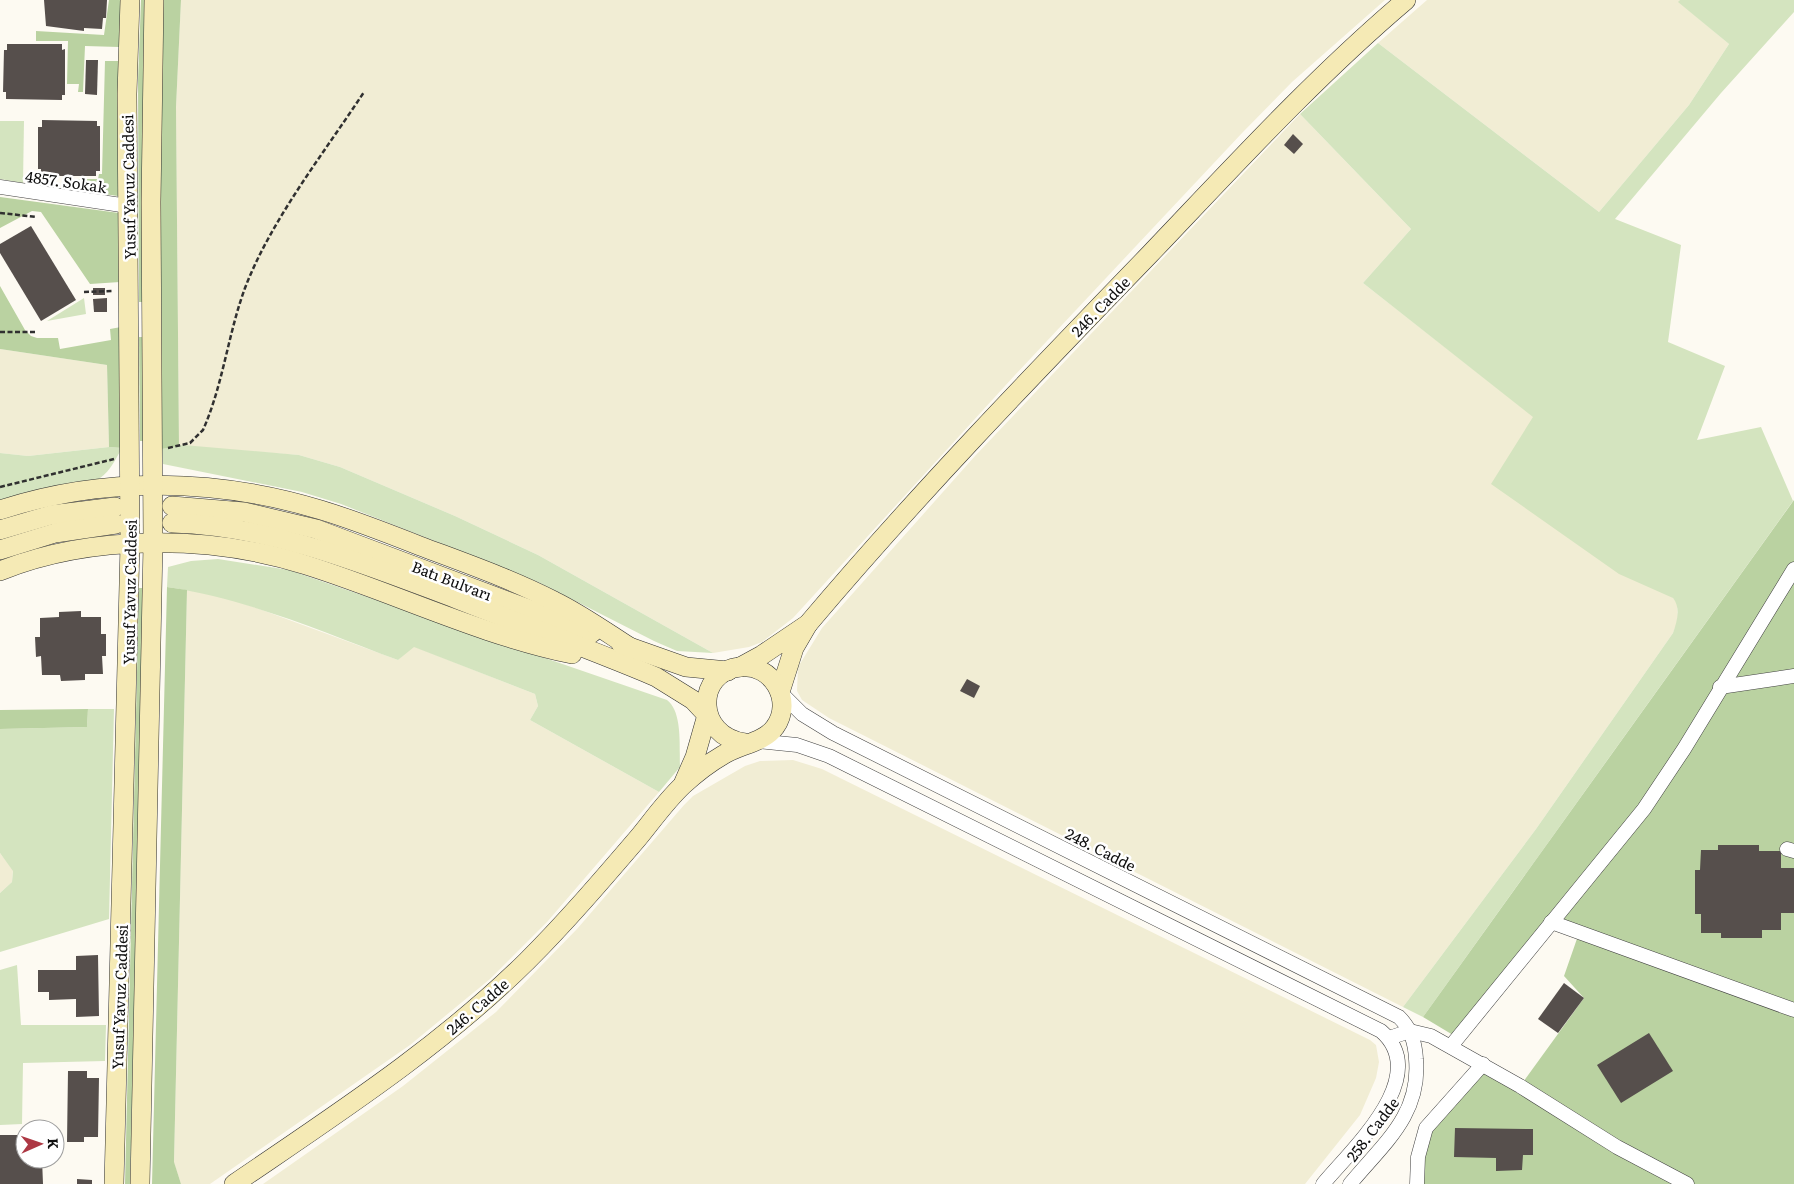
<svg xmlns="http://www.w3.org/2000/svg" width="1794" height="1184" viewBox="0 0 1794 1184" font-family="Literata,serif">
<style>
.farmland{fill:#f1edd4}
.green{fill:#d4e4bf}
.forest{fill:#bad2a1}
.building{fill:#564f4c}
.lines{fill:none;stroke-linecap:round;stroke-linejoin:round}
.street-casing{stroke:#414141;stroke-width:15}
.secondary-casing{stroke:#303030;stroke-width:20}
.path{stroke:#303030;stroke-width:2.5;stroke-dasharray:5 2.5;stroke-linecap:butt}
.street{stroke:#fff;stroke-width:14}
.secondary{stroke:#f5eab5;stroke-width:19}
.labels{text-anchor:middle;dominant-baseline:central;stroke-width:5;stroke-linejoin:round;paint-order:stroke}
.street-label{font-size:15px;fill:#0e0e0e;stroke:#fff}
</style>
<rect width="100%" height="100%" fill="#fdfaf2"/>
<!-- farmland -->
<g class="farmland">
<polygon points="181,0 1385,0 1292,82 1243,132 1015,375 793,618 762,642 749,647 713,653 538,555 455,516 340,467 299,455 179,446 176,107"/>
<polygon points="1427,0 1680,0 1679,2 1729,44 1689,105 1599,212 1378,43"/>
<polygon points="1300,114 1411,229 1363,283 1534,417 1677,603 1678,621 1673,633 1536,829 1403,1007 829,718 802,700 797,691 798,667 822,628 975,456"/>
<polygon points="0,349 107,365 109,447 28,456 0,453"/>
<polygon points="187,590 220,596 251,606 398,660 413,646 535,694 538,706 530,720 659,792 547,922 490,979 410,1045 210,1184 181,1184 174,1163"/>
<polygon points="793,760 822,769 1370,1040 1376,1045 1379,1062 1376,1078 1360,1115 1305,1184 263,1184 403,1086 496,1012 577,929 684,805 693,796 745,766 760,761"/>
<polygon points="0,853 13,870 12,882 0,893"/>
</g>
<!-- green -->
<g class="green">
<path d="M1680,0H1794V12L1721,93L1615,219L1681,245L1668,342L1725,366L1697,440L1761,427L1793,501L1423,1017L1403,1007L1536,829L1673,633C1677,622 1681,608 1673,598L1619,574L1491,484L1533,417L1363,283L1411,229L1300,114L1378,43L1599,212L1689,105L1729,44L1678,2Z"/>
<polygon points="0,121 24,121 23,183 0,179"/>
<polygon points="84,298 86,314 47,321"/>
<polygon points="183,445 299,455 340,467 455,516 538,555 713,653 677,651 654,641 540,583 341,504 302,492 163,464 162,449"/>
<path d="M109,447L122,448C114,462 109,474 94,482L0,504V453L28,456Z"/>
<path d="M218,559L289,570L667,700C683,712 679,748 680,767L659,792L530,720L538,706L535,694L414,647L398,660C323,632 248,599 167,587L168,567L191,561Z"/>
<polygon points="88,709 114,709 109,919 0,952 0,893 12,882 13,871 0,853 0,729 87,727"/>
<polygon points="17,965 21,1025 106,1025 105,1061 23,1063 22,1124 0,1125 0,970"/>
</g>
<!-- forest -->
<g class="forest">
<polygon points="109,0 121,0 119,47 85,46 83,92 78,92 79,84 67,84 68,41 36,41 36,31 104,35"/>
<polygon points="141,0 145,0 143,82 143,302 139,302 138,81"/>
<polygon points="163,0 181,0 176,107 179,446 162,449 160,102"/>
<polygon points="105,61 118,61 118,196 75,190 76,179 98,179 99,174 102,174"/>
<polygon points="0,197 119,213 120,282 90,284 41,212 32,211 0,228"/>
<polygon points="0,286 25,330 31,336 37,338 58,338 60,349 111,340 110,329 121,327 122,448 109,447 107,365 0,349"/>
<polygon points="139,337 144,337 145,441 140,441"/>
<polygon points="1794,500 1794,1184 1417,1184 1419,1147 1483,1064 1521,1085 1584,998 1564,976 1579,933 1551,923 1458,1038 1423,1017"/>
<polygon points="167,587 187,590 174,1162 181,1184 152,1184"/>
<polygon points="139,588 144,588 130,1184 125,1184"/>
<polygon points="88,709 87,727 0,729 0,710"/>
</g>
<!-- building -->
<g class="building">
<polygon points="44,0 107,0 106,18 103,18 102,29 84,28 84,31 46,26"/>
<polygon points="7,44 62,44 62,50 65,49 65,95 62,95 62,100 6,99 6,92 3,92 4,50 7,50"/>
<polygon points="86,60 98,60 97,95 85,94"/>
<polygon points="42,120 97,121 97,126 100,126 100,171 96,171 96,176 41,176 41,169 38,169 38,127 42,127"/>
<polygon points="1293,134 1303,144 1294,154 1284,145"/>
<polygon points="31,226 76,300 41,321 0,253 0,244"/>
<rect x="93" y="288" width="12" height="7"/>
<polygon points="107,298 107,312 94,312 93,299"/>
<polygon points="81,611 81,617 101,617 101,634 106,634 106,656 102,656 103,674 85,674 85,680 61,681 60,675 42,675 41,656 36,657 35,637 40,637 40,618 59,617 59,612"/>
<polygon points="967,679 980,686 974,698 960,691"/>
<polygon points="1718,845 1759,845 1759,851 1781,851 1781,868 1794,868 1794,913 1781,913 1781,930 1762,930 1762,938 1721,938 1721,933 1701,933 1701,914 1695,914 1695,870 1700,870 1701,850 1718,850"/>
<polygon points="98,955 99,1016 76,1017 76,999 49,1000 49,992 38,992 38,970 76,970 76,956"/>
<polygon points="1564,983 1584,998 1558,1033 1538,1019"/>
<polygon points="1649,1033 1673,1071 1621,1103 1597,1065"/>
<polygon points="68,1071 87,1071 87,1078 99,1078 98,1137 84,1137 84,1142 67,1142"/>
<polygon points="1455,1128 1533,1129 1533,1155 1523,1155 1522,1170 1496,1171 1496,1158 1454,1157"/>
<polygon points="0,1135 25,1135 25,1159 42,1159 43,1184 0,1184"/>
<polygon points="77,1179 92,1180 92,1184 77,1184"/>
</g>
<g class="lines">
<defs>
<g id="street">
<polyline points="0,187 128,206"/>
<polyline points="1720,687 1794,676"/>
<path d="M780,692L802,714L833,733L1399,1017C1411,1029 1415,1042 1416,1059C1421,1115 1383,1144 1350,1184"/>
<path d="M757,741L797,745L829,756L1381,1031C1433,1076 1352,1149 1323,1184"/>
<polyline points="1787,849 1794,851"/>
<polyline points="1551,922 1794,1010"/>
<polyline points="1389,1038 1410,1031 1431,1036 1520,1086 1617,1147 1687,1184"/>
<polyline points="1451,1046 1644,809 1684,749 1794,569"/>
<polyline points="1417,1184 1418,1157 1426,1128 1483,1064"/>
</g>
<g id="secondary">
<polyline points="172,506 244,512 316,529 592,633"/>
<path d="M0,510C104,476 216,478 321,510C354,520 387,533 420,546C465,563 511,579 554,601C581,614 606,632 631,648"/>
<path d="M172,523C273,526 364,564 457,599C523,625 590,649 656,677L693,700L707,715L695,757L684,782"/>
<polyline points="0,530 51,515 115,507"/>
<polyline points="0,550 55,533 116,524"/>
<path d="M0,571C92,534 212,535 306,565C395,593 480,635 572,654"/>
<path d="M808,624C916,496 1033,375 1150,254C1233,167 1314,78 1406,0"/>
<polyline points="621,644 686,667 728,671"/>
<polyline points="740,667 762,655 808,624 794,648 780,692"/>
<polyline points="114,1184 130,544 127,94 130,0"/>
<polyline points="140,1184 153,544 151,202 154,0"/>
<path d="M234,1184C335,1115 439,1048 527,961C566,922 602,880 638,838C652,821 666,801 683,785C695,774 709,763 723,755C739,745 765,742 775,727C794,701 772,663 740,667C695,672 695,736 745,743"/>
</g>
</defs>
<!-- street casing -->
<use href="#street" class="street-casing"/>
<!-- secondary casing -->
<use href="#secondary" class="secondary-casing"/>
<!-- path -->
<g class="path">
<polyline points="0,213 37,217"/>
<polyline points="84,292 113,291"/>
<polyline points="0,332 37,332"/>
<path d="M168,448L190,443L203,430C223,385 228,334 245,288C271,220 324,153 364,92"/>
<polyline points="0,487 114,459"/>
</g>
<!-- street -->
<use href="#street" class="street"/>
<!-- secondary -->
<use href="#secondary" class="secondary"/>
</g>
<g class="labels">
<!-- street labels -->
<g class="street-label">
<text transform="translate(66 181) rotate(8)">4857. Sokak</text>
<text transform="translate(128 187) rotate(-91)">Yusuf Yavuz Caddesi</text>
<text transform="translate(1100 306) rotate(-46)">246. Cadde</text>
<text transform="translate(452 580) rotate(21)">Batı Bulvarı</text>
<text transform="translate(129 592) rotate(-89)">Yusuf Yavuz Caddesi</text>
<text transform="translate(1101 849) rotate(27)">248. Cadde</text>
<text transform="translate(119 997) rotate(-88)">Yusuf Yavuz Caddesi</text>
<text transform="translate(477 1006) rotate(-41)">246. Cadde</text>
<text transform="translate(1372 1129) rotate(-53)">258. Cadde</text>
</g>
</g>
<!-- north arrow -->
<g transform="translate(40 1144) rotate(88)"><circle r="24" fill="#ffffff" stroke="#9f9f9f"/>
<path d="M0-4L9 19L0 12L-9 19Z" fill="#ad3844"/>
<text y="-8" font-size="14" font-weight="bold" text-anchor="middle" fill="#0e0e0e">K</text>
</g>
</svg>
